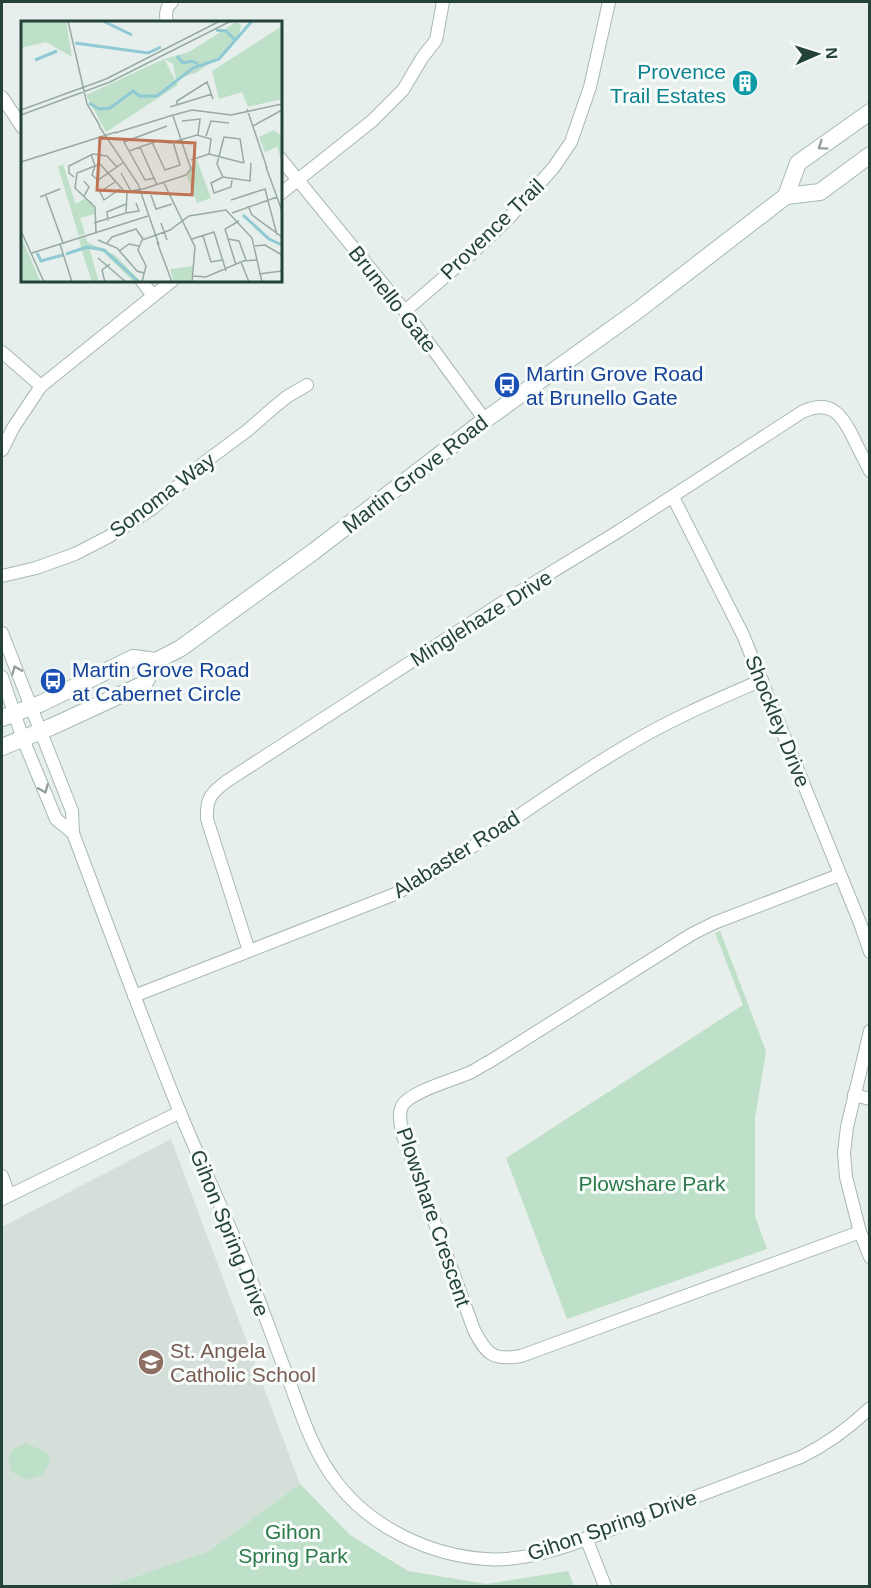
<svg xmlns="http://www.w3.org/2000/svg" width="871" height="1588" viewBox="0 0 871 1588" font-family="Helvetica,sans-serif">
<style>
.built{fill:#d4dfda}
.green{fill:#bfe0c8}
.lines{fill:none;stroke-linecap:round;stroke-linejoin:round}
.minor-casing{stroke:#a8b8b2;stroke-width:14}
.secondary-casing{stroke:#a4bbb3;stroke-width:18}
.minor{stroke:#fff;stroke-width:12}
.secondary{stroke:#fff;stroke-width:16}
.oneway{stroke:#92a09c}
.labels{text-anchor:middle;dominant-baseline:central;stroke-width:6;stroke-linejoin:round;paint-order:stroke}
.culture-label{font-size:21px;fill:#0d838f;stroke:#f7fbf9;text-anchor:end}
.street-label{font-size:21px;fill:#24423a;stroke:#f7fbf9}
.transit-label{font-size:21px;fill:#164399;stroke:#f7fbf9;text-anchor:start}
.park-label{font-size:21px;fill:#2d7a4b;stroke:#f7fbf9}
.education-label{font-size:21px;fill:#785e54;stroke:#f7fbf9;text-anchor:start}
.inset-river{fill:none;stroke:#8ec9d4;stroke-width:3}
.inset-road{fill:none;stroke:#98aaa4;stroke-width:1.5}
.view{fill:#c07456;fill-opacity:0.15;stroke:#c07456;stroke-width:3}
.inset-edge{fill:none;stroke:#24423a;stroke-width:3}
</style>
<rect width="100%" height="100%" fill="#e6efeb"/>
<!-- built -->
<polygon class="built" points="171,1139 300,1484 209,1551 109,1586 2,1586 2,1227"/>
<!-- green -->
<g class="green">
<polygon points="720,931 766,1051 755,1119 755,1216 767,1249 567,1319 506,1158 743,1005 715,933"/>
<polygon points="26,1443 48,1453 50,1461 42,1475 27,1480 12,1472 8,1460 13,1449"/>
<polygon points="300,1484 350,1535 408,1571 486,1584 568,1571 574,1586 109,1586 209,1551"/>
</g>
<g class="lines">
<defs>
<g id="minor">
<path d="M167,22C165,15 166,7 172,2"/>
<polyline points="2,97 22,127"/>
<polyline points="280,158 405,311 485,420"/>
<polyline points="280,194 372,121 403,90 422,58 436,40 443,2"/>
<polyline points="141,280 153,296"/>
<polyline points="405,311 470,255 508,219 554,167 571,142 590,87 609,2"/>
<polyline points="2,352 41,386"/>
<polyline points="2,450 13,428 41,386 173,280"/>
<polyline points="673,497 743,635 860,923 870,952"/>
<polyline points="2,576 36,568 75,554 108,537 153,508 205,462 248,430 273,408 288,396 307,385"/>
<path d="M2,633L72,811L73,833C108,926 142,1019 179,1110C200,1161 223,1210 244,1261C260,1302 275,1344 291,1386C303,1420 315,1455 338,1484C372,1528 430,1555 485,1559C537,1563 594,1536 642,1517C695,1497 748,1477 801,1457C827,1444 849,1428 870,1408"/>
<polyline points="2,677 23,739 56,819 73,833"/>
<path d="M839,875L714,923L692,934L489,1062C482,1065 476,1070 469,1073C453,1080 409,1092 402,1106C398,1114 401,1124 402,1133L474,1330C486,1354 493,1361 521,1356L860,1232"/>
<path d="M249,951L207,819C206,798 211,793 227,781L511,597L619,531L802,412C830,399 841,413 853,437C858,448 864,459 870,471"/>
<path d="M134,996L395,894C476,850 547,792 626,746C669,720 716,700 762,680"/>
<polyline points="870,1031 847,1127 844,1153 846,1177 860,1232 870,1257"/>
<polyline points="854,1095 870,1099"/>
<polyline points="2,1176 9,1195"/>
<polyline points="2,1199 180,1112"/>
<polyline points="586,1538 605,1586"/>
</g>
<g id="secondary">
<polyline points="786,196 798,163 870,112"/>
<polyline points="2,718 42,703 133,658 156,661"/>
<polyline points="2,747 51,727 144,684 156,661 181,648 313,552 485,420 637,311 786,196 820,192 870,155"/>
</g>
</defs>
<!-- minor casing -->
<use href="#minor" class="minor-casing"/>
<!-- secondary casing -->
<use href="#secondary" class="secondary-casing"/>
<!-- minor -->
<use href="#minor" class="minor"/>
<!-- secondary -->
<use href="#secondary" class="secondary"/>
</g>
<!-- one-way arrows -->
<defs><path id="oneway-chevron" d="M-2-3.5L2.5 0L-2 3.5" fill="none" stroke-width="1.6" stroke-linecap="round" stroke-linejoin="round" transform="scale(1.5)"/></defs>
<g class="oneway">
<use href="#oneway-chevron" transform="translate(822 146) rotate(145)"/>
<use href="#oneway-chevron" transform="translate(16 670) rotate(-112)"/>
<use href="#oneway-chevron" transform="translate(44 789) rotate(68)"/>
</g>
<!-- icons -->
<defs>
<symbol id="building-disc" viewBox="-11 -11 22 22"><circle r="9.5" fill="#0f9aa8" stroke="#f7fbf9"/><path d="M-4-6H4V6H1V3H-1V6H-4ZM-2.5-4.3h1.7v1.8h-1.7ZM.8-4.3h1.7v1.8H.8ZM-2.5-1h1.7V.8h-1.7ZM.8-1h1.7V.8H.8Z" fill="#fff"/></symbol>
<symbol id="bus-disc" viewBox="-11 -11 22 22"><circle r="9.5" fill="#1a4fb4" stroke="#f7fbf9"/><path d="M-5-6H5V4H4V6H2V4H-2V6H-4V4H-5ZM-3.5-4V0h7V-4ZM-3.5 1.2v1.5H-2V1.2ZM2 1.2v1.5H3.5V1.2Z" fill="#fff"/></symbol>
<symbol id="school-disc" viewBox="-11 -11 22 22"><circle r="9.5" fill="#8d6e63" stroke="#f7fbf9"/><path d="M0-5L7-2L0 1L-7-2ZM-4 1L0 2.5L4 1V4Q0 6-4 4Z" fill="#fff"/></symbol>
</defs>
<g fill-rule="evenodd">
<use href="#building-disc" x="730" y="68" width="30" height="30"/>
<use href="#bus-disc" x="492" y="370" width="30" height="30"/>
<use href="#bus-disc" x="38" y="666" width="30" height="30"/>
<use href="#school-disc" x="136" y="1347" width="30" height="30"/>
</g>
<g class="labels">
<!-- culture labels -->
<g class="culture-label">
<text x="726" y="71">Provence<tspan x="726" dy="24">Trail Estates</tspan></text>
</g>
<!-- street labels -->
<g class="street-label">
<text transform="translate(492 229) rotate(-44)">Provence Trail</text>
<text transform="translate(393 299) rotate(52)">Brunello Gate</text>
<text transform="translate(415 474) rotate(-38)">Martin Grove Road</text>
<text transform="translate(162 495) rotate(-37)">Sonoma Way</text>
<text transform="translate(481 618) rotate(-32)">Minglehaze Drive</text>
<text transform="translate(778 721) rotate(68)">Shockley Drive</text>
<text transform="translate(456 854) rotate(-32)">Alabaster Road</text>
<text transform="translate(434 1217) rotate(71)">Plowshare Crescent</text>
<text transform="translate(230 1233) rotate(68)">Gihon Spring Drive</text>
<text transform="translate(612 1525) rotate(-19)">Gihon Spring Drive</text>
</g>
<!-- transit labels -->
<g class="transit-label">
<text x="526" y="373">Martin Grove Road<tspan x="526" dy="24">at Brunello Gate</tspan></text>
<text x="72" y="669">Martin Grove Road<tspan x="72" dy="24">at Cabernet Circle</tspan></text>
</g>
<!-- park labels -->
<g class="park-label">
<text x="652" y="1183">Plowshare Park</text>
<text x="293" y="1531">Gihon<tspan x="293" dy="24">Spring Park</tspan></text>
</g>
<!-- education labels -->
<g class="education-label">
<text x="170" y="1350">St. Angela<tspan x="170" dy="24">Catholic School</tspan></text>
</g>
</g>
<!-- overview -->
<g transform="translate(21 21)">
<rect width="261" height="261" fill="#e6efeb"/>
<path d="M0,0H45L51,36L25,21L0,27ZM143,38L157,64L85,111L65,74ZM42,143L64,213L58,215L37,146ZM65,216L78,261H71L62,234L58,218Z" fill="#bfe0c8"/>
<path d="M215,1L220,4L218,17L207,29L175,52L155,58L152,43L143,38L168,31ZM66,221L94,234L120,261H113L82,231L68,227Z" fill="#bfe0c8"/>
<path d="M0,216L18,257L20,261H0Z" fill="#bfe0c8"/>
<path d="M261,5V78L227,86L221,71L198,78L191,50ZM253,109L261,115V140L256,126L244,131L238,116ZM176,139L190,177L176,182L166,156L172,140ZM65,177L72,182L74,193L59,197L54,183ZM172,245L170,261H153L149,248Z" fill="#bfe0c8"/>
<path class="inset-river" d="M82,0L111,14M195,9L205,10L214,19M54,22L127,32L140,26M156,35L162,42L171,40L177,43M14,39L36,30M68,82L78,88L89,87L112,70L119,75H136L172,47L198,38L231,0M222,194L248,218L261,224M16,232L20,240L42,234M45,233L66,226L83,229L118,261"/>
<path class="inset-road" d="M47,0L66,83L79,105M156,83V80L186,61L192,78M149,86L191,73M226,88L246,147M0,89L85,58L199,0M0,94L89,61L210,0M145,96L171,89L210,94L261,83M161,100L179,98L177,114M78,105L117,163L138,224M232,105L261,89M94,112L146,96M185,115L190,100L208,102M131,121L144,149L159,144L152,121M119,126L136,164M108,130L136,120L149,122L176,114L190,118L188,133M70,133L74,145L71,154L77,159L103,141M170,139L188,133L223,142M0,141L95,111M223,142L219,118L203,116L196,143L202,156L229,160L230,142M245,146L261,190M100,152L111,172M53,156L48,152V145L72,133L86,135L96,146M202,156L190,162L193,172L210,166L211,159M134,157L124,159L103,121L146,105M63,160L68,166L63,175M94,161L79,171L83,179L99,168M143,162L174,226L171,261M125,167L165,154L170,148L152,95M130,174L135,188L151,183M25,175L42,222M19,176L39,168M210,179L244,168L256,214M227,185L231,194L261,216M105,192L118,190L115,182M105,192L106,172M211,192L256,176M87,200L86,191L105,183M73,202L105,192M140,202L146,219M0,210L23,261M75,211L74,186L54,167L56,152L79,143L104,171L126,167M182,215L190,241L201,239M171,218L193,211L205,250M207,218L218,220L225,239M77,219L96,227L116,250L123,252M136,221L151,261M86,222L91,216L115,208L122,218M39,223L51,261M234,225L244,224L261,234M98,230L108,223L118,225M11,232L127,195M77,237L105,261M220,241L228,261M215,244L204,208L218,200M238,253L261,250M172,255L185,256L222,240L236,239M84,261L81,249L89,243M121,261L125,245L117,229L121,219L149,209L168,195L205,189L231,217L241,261"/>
<path class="view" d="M79,117L174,122L171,174L76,169Z"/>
<rect width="261" height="261" class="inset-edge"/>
</g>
<!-- border -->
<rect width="871" height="1588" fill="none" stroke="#24423a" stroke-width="6"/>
<!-- north arrow -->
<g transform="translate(817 54) rotate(87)" stroke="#f7fbf9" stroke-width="4.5" paint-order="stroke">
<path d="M0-4.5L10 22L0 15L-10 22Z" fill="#24423a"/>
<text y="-9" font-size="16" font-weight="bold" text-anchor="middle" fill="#24423a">N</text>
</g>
</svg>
